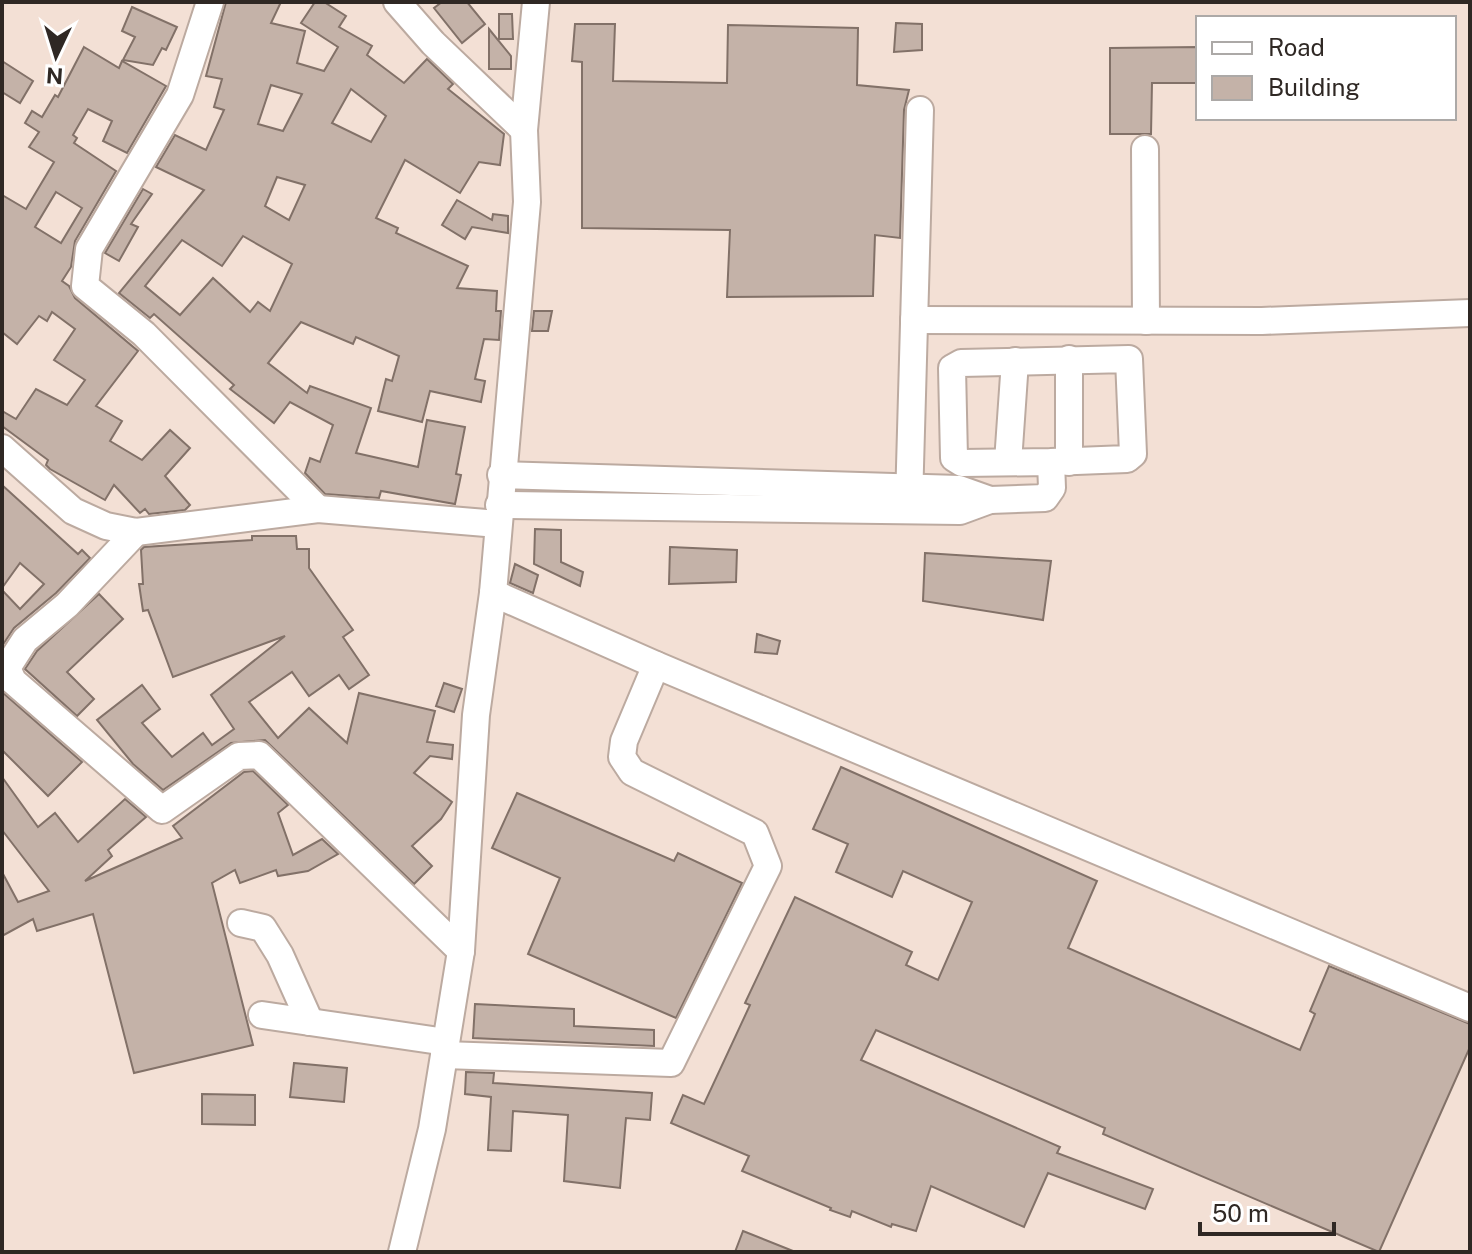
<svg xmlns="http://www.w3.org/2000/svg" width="1472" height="1254" viewBox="0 0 1472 1254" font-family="'Public Sans',sans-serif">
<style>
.building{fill:#c4b2a8;stroke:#827168;stroke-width:2;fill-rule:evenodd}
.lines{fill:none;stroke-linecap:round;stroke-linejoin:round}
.minor-casing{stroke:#bcaaa0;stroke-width:30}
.minor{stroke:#fff;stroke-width:26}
</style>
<rect width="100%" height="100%" fill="#f3e0d5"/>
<!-- building -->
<g class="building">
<path d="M226,2H281L271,23L305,31L297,63L324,71L338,47L301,23L315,2H324L346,16L339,27L372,46L367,55L404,83L427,59L453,84L448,89L504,134L500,165L479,162L460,193L405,160L376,218L398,228L396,233L468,266L457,288L497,291L496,311H501L499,340L484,339L475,379L485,381L481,402L430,391L422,422L378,411L386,379L392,381L399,356L356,337L353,344L301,322L268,363L307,393L310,386L371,408L356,453L418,467L427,420L465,427L456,474L461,475L455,504L381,491L379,498L325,494L305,473L310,458L320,462L333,425L290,402L274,423L230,389L234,385L154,314L150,318L119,293L204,190L156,167L175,135L206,150L224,110L214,107L222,79L206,76ZM271,85L302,94L283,131L258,124ZM351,89L386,116L371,142L332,123ZM277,177L305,185L289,220L265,206ZM243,236L292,264L270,311L258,302L250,312L213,278L180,315L145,286L182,240L222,266Z"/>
<polygon points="442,2 467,2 485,24 462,43 434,8"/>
<polygon points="132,7 177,27 166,50 162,48 153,65 123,60 135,37 122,31"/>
<polygon points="499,14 512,14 513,39 499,39"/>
<polygon points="896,23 922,24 922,50 894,52"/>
<polygon points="575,24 615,24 613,81 727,83 728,25 858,28 857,85 909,90 904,110 900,238 875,235 873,296 727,297 730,230 582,228 582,62 572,61"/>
<polygon points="489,29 511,56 511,69 489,69"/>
<path d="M84,47L119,68L122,61L166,86L127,153L103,141L112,121L88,109L73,135L77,138L74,143L116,171L75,241L71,267L62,281L69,286L75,298L138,351L96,406L122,421L110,441L142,460L170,430L190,448L165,476L190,505L185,510L149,514L145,509L140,513L114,485L105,500L50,469L46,465L48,460L2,426V411L16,419L36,389L67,405L85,380L54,360L75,329L52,312L47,321L39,316L17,344L2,332V195L26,209L54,162L29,147L39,132L25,123L32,111L42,117L55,95L58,97ZM56,192L82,208L61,243L35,227Z"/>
<polygon points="1198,47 1198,83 1152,83 1151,134 1110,134 1110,48"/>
<polygon points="2,61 33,81 20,103 2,92"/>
<polygon points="143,189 152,194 131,224 138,227 119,261 105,253"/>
<polygon points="457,200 492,220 493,214 508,216 508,233 472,227 465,239 442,225"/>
<polygon points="534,311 552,311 548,331 532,331"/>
<polygon points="2,485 78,554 82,550 90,558 56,593 14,628 2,646 2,590 20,609 44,584 20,563 2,588"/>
<polygon points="535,529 561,530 561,562 583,572 580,586 534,564"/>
<polygon points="252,536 296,536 297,549 309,549 309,568 353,630 343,637 369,675 349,689 339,675 309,696 292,672 249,702 278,738 309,708 347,743 359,693 435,711 427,742 453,745 452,759 430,756 414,773 452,802 441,819 412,846 432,866 414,884 265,740 231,743 163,790 133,764 97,720 142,685 160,709 142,723 172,757 203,733 212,745 234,729 211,695 285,636 173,677 148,610 143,611 139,584 143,584 141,550 144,547 252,540"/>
<polygon points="670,547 737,550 736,582 669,584"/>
<polygon points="925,553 1051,561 1043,620 923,601"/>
<polygon points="515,564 538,575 533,593 510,583"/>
<polygon points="99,594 123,619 67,672 94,699 77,716 25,669 37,651"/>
<polygon points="757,634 780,641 777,654 755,652"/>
<polygon points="444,683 462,689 454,712 436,706"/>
<polygon points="2,692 82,762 48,796 2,750"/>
<polygon points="841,767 1097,881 1068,948 1300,1050 1315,1014 1310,1011 1329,966 1470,1024 1470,1047 1379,1252 1103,1134 1105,1128 876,1030 861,1060 1060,1147 1057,1153 1153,1189 1145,1209 1048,1173 1024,1227 931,1186 916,1231 892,1224 891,1227 852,1211 850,1217 830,1210 831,1208 742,1171 749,1156 671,1123 683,1095 704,1104 750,1005 745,1003 795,897 912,952 906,965 938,980 972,902 903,871 892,897 836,872 848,844 813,829"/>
<polygon points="253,771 288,805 278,813 293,855 322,839 338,854 308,871 278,876 276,870 240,883 235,870 212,883 253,1045 134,1073 93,914 37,931 33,919 2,936 2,872 18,902 49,891 2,830 2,777 38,827 55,813 78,842 125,799 146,817 108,850 112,856 85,881 182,838 173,826 244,772"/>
<polygon points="517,793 674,861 678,853 742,883 676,1018 528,954 560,878 492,848"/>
<polygon points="475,1004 574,1009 574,1026 654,1030 654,1046 473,1038"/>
<polygon points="294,1063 347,1068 344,1102 290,1097"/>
<polygon points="466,1072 494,1073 493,1083 652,1093 650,1120 626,1118 620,1188 564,1181 568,1115 513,1111 511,1151 488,1150 491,1097 465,1094"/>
<polygon points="202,1094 255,1095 255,1125 202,1124"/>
<polygon points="743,1231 793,1251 793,1252 735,1252"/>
</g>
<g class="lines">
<defs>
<g id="minor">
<polyline points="210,2 180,95 89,249 85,286 144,334 318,509"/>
<polyline points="397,2 433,43 524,130"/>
<polyline points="1145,149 1146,321"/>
<polyline points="914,320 1262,321 1470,313"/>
<polyline points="2,448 73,511 106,526 136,532 318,509 498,524"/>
<polyline points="1008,462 1015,361"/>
<polyline points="1069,462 1069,359"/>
<polyline points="501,475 959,489 990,500"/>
<polyline points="909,502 920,110"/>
<polyline points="499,505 960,511 990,500 1045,498 1052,488 1051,462 1127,459 1133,454 1129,359 961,363 952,368 954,458 962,463 1051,462"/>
<polyline points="136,532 67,605 25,640 7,668 13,681 162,810 239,756 259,755 461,951"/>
<polyline points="493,593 656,665 1470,1008"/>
<polyline points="241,923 263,928 280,955 310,1022"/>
<polyline points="262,1015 446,1042"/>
<polyline points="444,1055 671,1063 768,866 755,833 632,772 622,757 624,741 656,665"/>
<polyline points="402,1252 432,1129 461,951 476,715 493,593 527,202 524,130 536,2"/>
</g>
</defs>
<!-- minor casing -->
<use href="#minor" class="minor-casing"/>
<!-- minor -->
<use href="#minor" class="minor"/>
</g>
<!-- border -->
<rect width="1472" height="1254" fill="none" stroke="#2f2824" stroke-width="8"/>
<!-- legend -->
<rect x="1196" y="16" width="260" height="104" fill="#ffffff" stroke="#aca9a7" stroke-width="2"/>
<rect x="1212" y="42" width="40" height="12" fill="#ffffff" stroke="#aca9a7" stroke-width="2"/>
<text x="1268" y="56" font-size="24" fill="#2f2824">Road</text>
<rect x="1212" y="76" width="40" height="24" fill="#c4b2a8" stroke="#aca9a7" stroke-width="2"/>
<text x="1268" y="96" font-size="24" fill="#2f2824">Building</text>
<!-- north arrow -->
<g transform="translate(56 56) rotate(184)" stroke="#ffffff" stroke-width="6" paint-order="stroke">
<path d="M0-6L14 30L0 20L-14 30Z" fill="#2f2824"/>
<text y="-12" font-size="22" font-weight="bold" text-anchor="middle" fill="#2f2824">N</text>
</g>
<!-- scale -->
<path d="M1200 1222v12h134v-12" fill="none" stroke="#2f2824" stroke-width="4"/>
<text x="1212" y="1222" font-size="24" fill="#2f2824" stroke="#ffffff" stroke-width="6" paint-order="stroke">50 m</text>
</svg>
